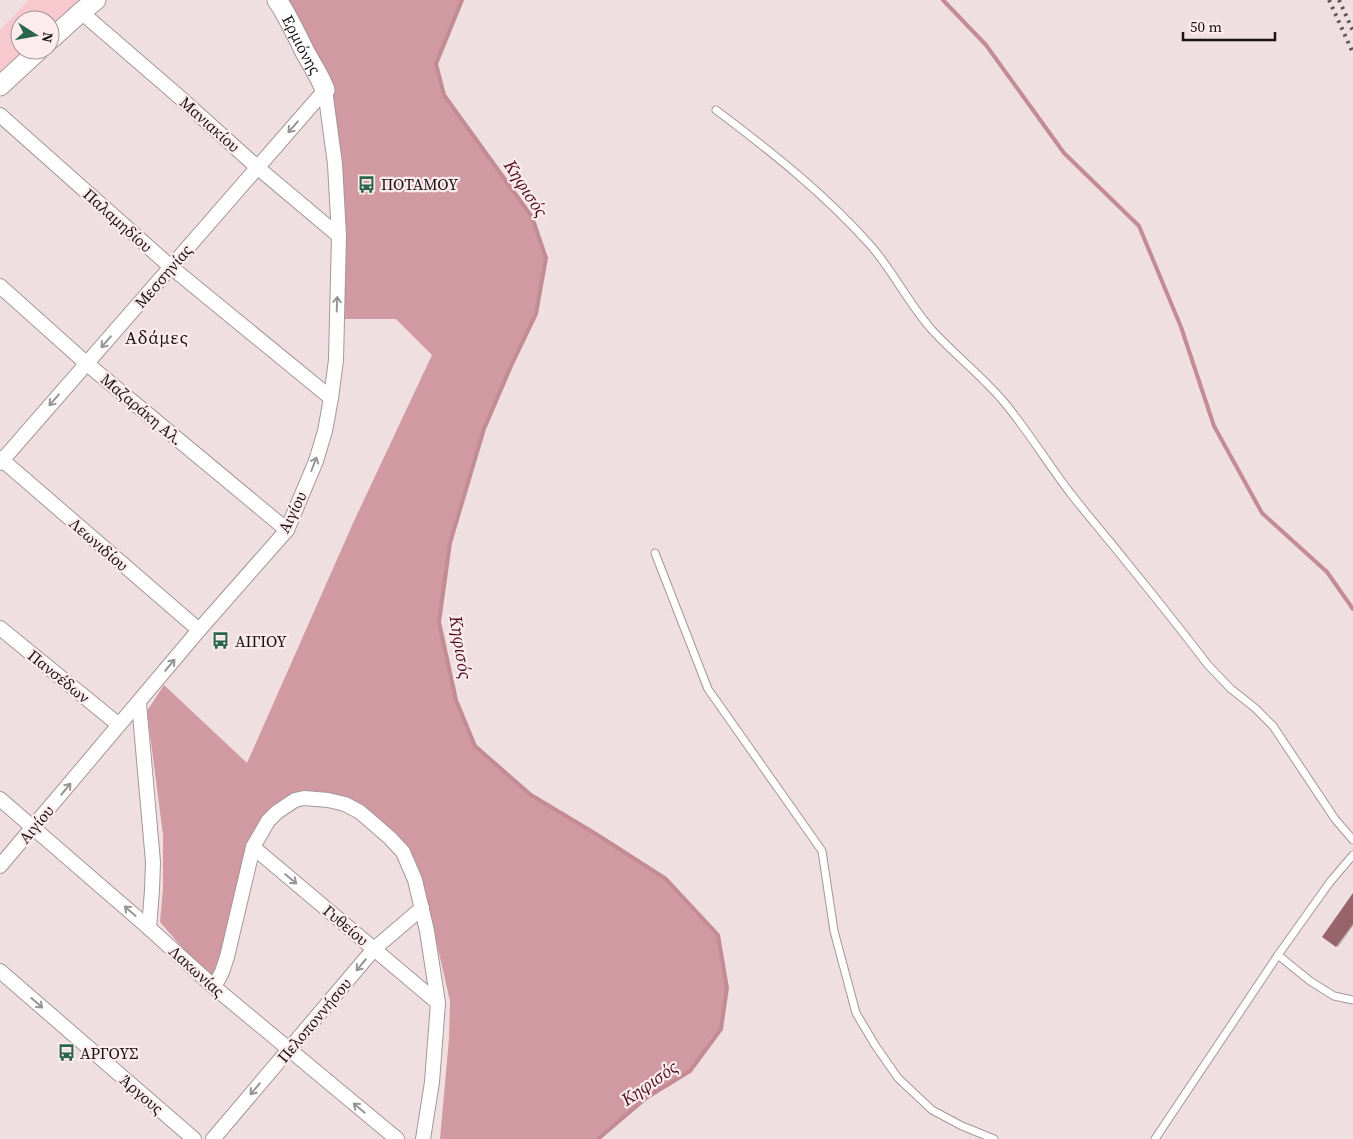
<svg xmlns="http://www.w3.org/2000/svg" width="1353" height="1139" viewBox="0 0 1353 1139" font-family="'Source Serif 4',serif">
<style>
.green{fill:#f7c8ce}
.forest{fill:#d199a1}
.shadow{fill:#0003}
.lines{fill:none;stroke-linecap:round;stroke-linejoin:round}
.stream{stroke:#c38c94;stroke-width:4}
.building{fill:#98646c}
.lane-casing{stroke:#a59698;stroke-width:9}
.street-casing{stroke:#a59698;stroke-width:16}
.secondary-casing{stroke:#a59698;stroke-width:21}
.lane{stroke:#fff;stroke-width:7}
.street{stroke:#fff;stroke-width:14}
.secondary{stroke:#fff;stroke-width:19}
.rail{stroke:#5e5556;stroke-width:4;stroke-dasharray:2.5 5;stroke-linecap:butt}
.oneway{stroke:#989595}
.labels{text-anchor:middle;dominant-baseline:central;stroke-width:4.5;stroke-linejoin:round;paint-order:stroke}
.street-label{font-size:16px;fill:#191314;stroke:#fcecee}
.poi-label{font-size:16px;fill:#191314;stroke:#fcecee;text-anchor:start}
.water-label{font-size:18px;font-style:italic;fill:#4e0a1e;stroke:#fcecee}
.neighbourhood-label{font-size:18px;letter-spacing:1px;fill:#191314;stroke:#fcecee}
</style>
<rect width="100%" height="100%" fill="#efdfe1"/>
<!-- green -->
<polygon class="green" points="29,0 83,0 50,29 50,20 20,20 20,50 27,50 0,75 0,30"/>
<!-- forest -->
<polygon class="forest" points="283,0 462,0 436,64 444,95 532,217 546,258 536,314 510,366 484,429 450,543 439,622 456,700 475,746 531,795 596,834 666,879 718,935 727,988 721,1029 690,1071 646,1098 598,1139 440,1139 449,1039 450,1001 425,892 406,850 356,807 331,793 304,793 284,800 274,806 264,814 250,845 223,955 211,981 160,922 163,889 163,835 147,711 164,685 247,763 354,521 432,355 396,319 339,319 329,84"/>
<!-- shadow -->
<polygon class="shadow" points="1353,895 1353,926 1338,947 1324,937"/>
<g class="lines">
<!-- stream -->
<g class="stream">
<polyline points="462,0 436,64 444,95 532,217 546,258 536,314 511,366 484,429 450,543 439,622 456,700 475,746 531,795 596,834 666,879 718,935 727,988 721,1029 690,1071 646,1098 598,1139"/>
<polyline points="943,0 986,45 1064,153 1139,226 1181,327 1214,426 1262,513 1327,572 1353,609"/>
</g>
</g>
<!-- building -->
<polygon class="building" points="1353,893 1353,924 1336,947 1322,937"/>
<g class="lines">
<defs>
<g id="lane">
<path d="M716,110C772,152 826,195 872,247C894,273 909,304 932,330C955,355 982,376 1004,402C1028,431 1048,464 1071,494C1089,517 1109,540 1128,564C1155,597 1182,631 1208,665L1231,689L1255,708L1273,726L1335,819L1353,840"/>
<polyline points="655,553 708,689 822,851 834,931 856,1013 875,1045 898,1078 932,1110 962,1126 994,1139"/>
<polyline points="1278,955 1310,981 1334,996 1353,1000"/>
<polyline points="1155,1139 1278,955 1330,882 1353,855"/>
</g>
<g id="street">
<polyline points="81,12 176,94 257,167 339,236"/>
<polyline points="0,115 171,267 331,398"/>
<polyline points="0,286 86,363 287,530"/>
<polyline points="0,458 199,630"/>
<polyline points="0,463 325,90"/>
<polyline points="0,628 119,725"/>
<polyline points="139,703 153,862 152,890 149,928"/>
<polyline points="0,799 149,928 214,987 397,1139"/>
<polyline points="253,847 438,1003"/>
<polyline points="0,866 199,630 287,530 316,461 325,431 331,398 336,360 339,236 335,164 325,90"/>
<polyline points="0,971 194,1139"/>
<polyline points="214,987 222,972 227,957 253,847 268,821 277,812 295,800 304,798 328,800 345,804 360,812 390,838 403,852 415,880 427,931 438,1003 432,1082 423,1139"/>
<polyline points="213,1139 374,949 422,908"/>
</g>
<g id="secondary">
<path id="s1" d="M277,0C288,16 296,34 305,52C312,65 320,76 325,90"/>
<polyline points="50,40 81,12 96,0"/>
<polyline points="0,86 39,50"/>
</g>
</defs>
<!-- lane casing -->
<use href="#lane" class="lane-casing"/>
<!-- street casing -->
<use href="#street" class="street-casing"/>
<!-- secondary casing -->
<use href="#secondary" class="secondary-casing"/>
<!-- lane -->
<use href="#lane" class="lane"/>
<!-- street -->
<use href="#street" class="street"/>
<!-- secondary -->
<use href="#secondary" class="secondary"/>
<!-- rail -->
<g class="rail">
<polyline points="1329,0 1353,53"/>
<polyline points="1339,0 1353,31"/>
</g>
</g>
<!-- one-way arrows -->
<defs><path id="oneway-shaft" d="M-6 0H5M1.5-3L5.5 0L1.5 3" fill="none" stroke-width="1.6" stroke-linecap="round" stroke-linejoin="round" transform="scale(1.25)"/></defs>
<g class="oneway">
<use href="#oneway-shaft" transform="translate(293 127) rotate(131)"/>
<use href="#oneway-shaft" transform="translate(337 304) rotate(-88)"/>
<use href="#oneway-shaft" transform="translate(106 342) rotate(131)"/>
<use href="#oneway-shaft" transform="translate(54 400) rotate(131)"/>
<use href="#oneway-shaft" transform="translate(314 464) rotate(-69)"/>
<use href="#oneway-shaft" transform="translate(170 665) rotate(-50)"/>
<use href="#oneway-shaft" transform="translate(66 789) rotate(-50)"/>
<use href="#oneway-shaft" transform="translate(291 879) rotate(40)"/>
<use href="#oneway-shaft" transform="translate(130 911) rotate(-139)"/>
<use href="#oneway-shaft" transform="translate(361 965) rotate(130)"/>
<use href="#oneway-shaft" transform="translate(37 1003) rotate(41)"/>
<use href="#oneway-shaft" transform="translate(255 1089) rotate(130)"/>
<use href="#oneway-shaft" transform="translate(359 1108) rotate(-140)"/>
</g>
<!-- icons -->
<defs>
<symbol id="bus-bare" viewBox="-9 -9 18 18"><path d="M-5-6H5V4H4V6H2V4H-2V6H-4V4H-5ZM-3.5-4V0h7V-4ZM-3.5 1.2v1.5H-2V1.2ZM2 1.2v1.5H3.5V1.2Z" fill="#2b654d" stroke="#fcecee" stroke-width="2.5" paint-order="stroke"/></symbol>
</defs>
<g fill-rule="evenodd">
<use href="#bus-bare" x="354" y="172" width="25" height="25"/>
<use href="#bus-bare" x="208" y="628" width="25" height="25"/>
<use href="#bus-bare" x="54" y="1040" width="25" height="25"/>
</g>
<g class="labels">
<!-- street labels -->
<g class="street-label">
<text stroke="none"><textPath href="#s1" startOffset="51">Ερμιόνης</textPath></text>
<text transform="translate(210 124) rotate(42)">Μανιακίου</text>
<text transform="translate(118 220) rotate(42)">Παλαμηδίου</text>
<text transform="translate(163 276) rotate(-49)">Μεσσηνίας</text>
<text transform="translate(142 409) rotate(40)">Μαζαράκη Αλ.</text>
<text transform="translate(292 512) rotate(-64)">Αιγίου</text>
<text transform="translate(99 544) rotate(41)">Λεωνιδίου</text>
<text transform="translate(59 676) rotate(39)">Πανσέδων</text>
<text transform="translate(36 824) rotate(-50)">Αιγίου</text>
<text transform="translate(346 925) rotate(40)">Γυθείου</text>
<text transform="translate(197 971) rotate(42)">Λακωνίας</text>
<text transform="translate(314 1020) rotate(-50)">Πελοποννήσου</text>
<text transform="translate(142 1094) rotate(41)">Άργους</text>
</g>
<!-- poi labels -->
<g class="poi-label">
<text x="381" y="184">ΠΟΤΑΜΟΥ</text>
<text x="235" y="641">ΑΙΓΙΟΥ</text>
<text x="80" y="1053">ΑΡΓΟΥΣ</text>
</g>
<!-- water labels -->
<g class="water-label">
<text transform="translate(526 188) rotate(57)">Κηφισός</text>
<text transform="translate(461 647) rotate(81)">Κηφισός</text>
<text transform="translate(649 1083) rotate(-35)">Κηφισός</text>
</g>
<!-- neighbourhood labels -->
<g class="neighbourhood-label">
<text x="157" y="337">Αδάμες</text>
</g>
</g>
<!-- north arrow -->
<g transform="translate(35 35) rotate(101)"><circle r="24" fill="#fcecee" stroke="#a19597"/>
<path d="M0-4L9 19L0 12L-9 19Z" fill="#2b654d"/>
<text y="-8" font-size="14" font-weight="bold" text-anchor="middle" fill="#191314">N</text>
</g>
<!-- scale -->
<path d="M1183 32v8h92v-8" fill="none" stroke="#191314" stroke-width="2.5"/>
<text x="1190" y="32" font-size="15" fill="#191314" stroke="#fcecee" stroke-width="4" paint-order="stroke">50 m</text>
</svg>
